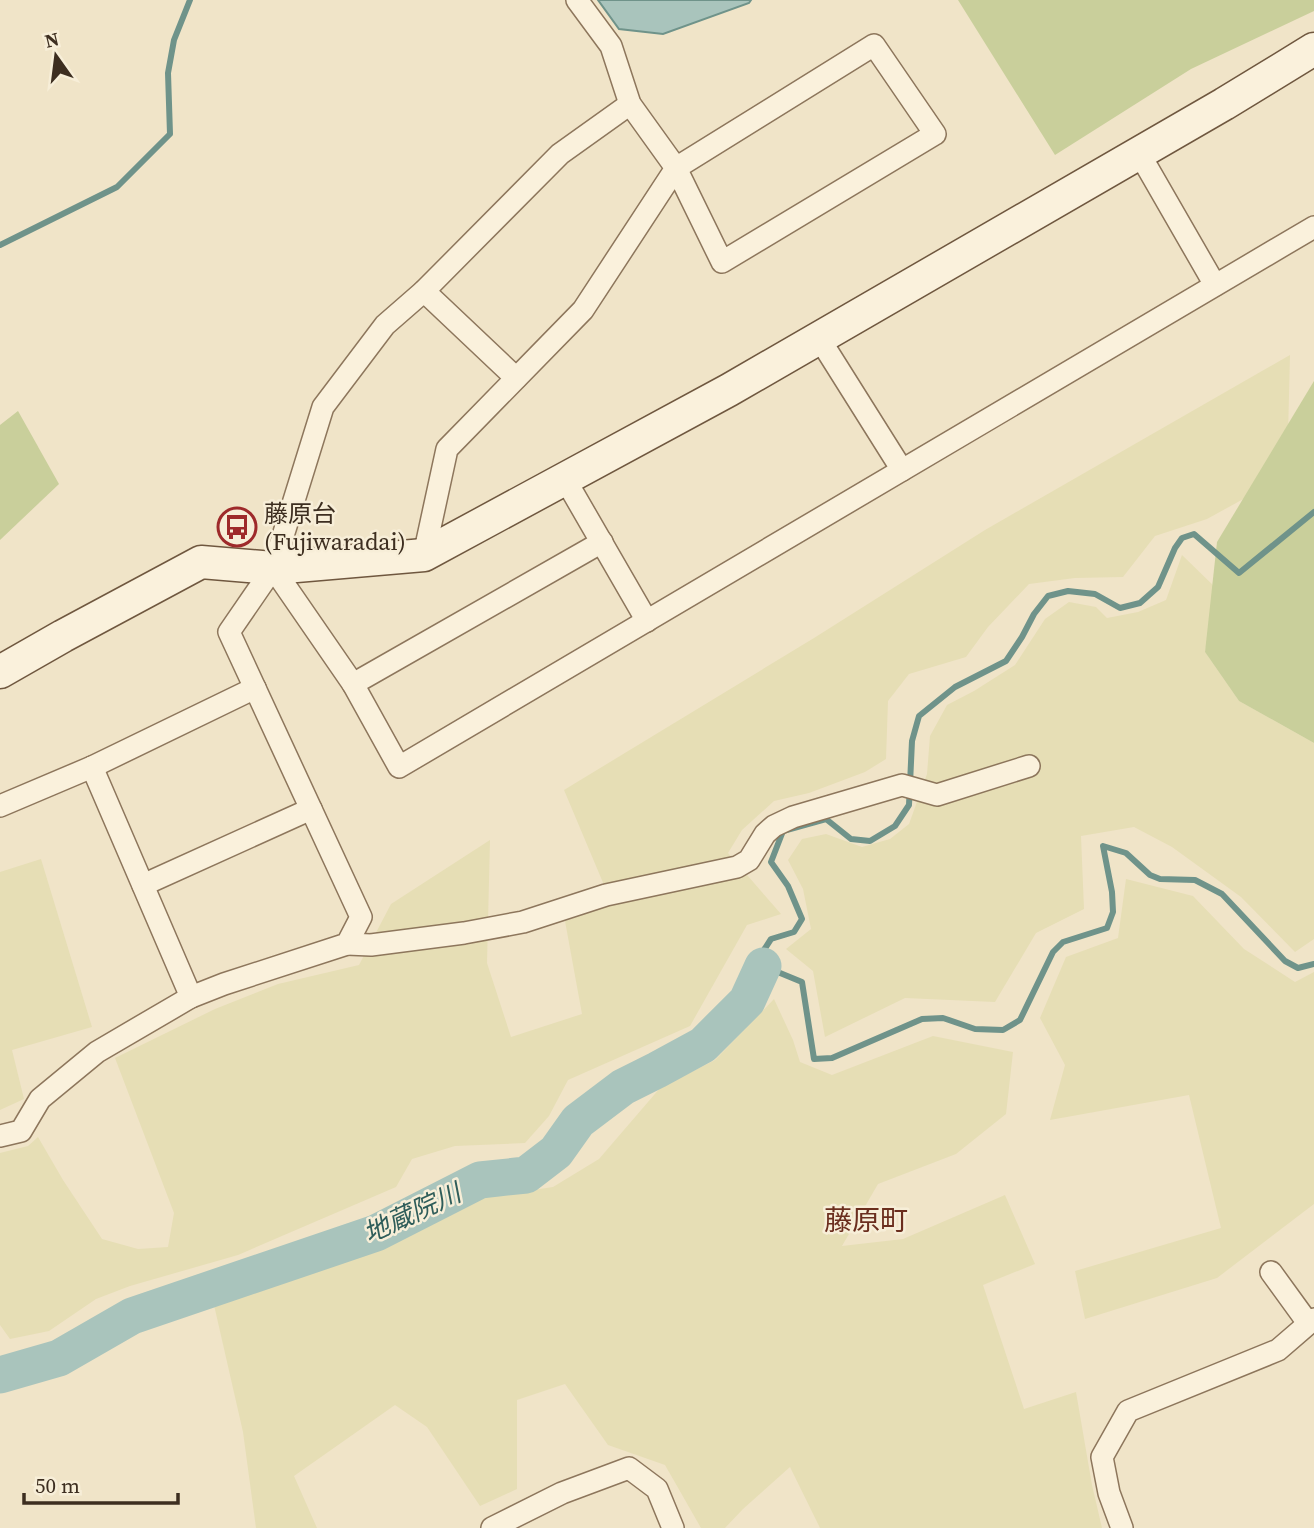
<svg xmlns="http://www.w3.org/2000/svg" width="1314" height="1528" viewBox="0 0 1314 1528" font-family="'Source Serif 4','Noto Sans JP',serif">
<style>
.farmland{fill:#e6deb5}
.green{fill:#c9cf9b}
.water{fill:#a9c4bc;stroke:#6f938a;stroke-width:2}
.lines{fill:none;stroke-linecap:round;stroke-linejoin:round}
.stream{stroke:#6f938a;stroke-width:6}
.river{stroke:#a9c4bc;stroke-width:37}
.street-casing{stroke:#8d765c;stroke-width:24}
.secondary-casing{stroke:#6f573f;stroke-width:35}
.street{stroke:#faf1dc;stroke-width:21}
.secondary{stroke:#faf1dc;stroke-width:32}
.labels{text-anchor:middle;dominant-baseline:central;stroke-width:5;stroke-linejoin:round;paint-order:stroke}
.poi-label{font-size:24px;fill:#3d2e20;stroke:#f7eed8;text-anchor:start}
.water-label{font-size:26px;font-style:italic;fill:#2f5d5a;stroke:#f7eed8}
.quarter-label{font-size:28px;fill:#6b2e1e;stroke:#f7eed8}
</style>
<rect width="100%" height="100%" fill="#f0e4c8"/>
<!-- farmland -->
<g class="farmland">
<polygon points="1290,355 1287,475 1207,519 1155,536 1123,577 1075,578 1029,584 988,627 966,657 909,674 888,701 886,759 865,772 809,793 774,801 742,830 728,853 781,914 747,925 690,1026 568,1080 549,1116 525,1143 455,1146 412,1159 396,1187 238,1255 130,1286 96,1299 49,1331 10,1339 0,1325 0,1153 28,1146 38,1137 63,1180 102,1239 138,1249 168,1247 174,1213 115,1058 215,1009 278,984 359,965 391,904 490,840 487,963 511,1037 582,1014 565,921 612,904 564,790 814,638 985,530"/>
<polygon points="1182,555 1217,589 1205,652 1239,701 1314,743 1314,939 1295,952 1241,897 1172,847 1134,827 1081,836 1084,909 1036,933 995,1002 905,998 825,1037 813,971 786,949 811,929 803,889 788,860 802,839 826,834 862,847 890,839 909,824 927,774 930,736 947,705 974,691 1015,665 1045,619 1069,602 1096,607 1107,618 1138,612 1166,600"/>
<polygon points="41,859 92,1027 12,1050 24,1099 0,1110 0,872"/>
<polygon points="1126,879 1193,896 1244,949 1295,982 1314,972 1314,1204 1217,1278 1085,1319 1075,1271 1221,1228 1189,1095 1050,1120 1065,1065 1040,1018 1066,957 1118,938"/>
<polygon points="774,999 793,1040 800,1062 832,1075 933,1036 1013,1052 1006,1114 956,1154 878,1184 842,1246 903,1239 1005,1195 1035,1264 983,1285 1024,1409 1076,1392 1092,1485 1102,1528 820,1528 790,1467 743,1509 725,1528 701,1528 665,1465 608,1445 565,1384 517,1400 517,1489 480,1506 427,1427 395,1405 294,1476 317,1528 256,1528 243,1432 214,1305 395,1235 487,1197 553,1187 599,1159 660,1088 715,1060"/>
</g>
<!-- green -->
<g class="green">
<polygon points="958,0 1314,0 1314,11 1191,69 1055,155"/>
<polygon points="1314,381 1314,743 1239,701 1205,652 1217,542"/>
<polygon points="18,411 59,484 0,540 0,425"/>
</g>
<!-- water -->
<polygon class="water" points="598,0 751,0 749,3 663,34 619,29"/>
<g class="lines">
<!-- stream -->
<g class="stream">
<polyline points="0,245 117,187 170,134 168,73 174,40 190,0"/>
<polyline points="1314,512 1239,573 1194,534 1182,538 1175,548 1158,587 1140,603 1120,608 1095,594 1068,591 1048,596 1034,614 1022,637 1006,661 955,687 919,716 912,741 909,805 895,826 870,841 851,839 826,819 783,831 771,862 788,886 802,919 794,932 771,939 760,956 763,966 802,982 814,1059 832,1058 922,1019 943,1018 975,1029 1003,1030 1020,1020 1053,952 1063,942 1107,928 1113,912 1112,892 1103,846 1126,853 1150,875 1160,879 1195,880 1222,894 1285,961 1298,968 1314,964"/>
</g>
<!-- river -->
<polyline class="river" points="0,1375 59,1358 132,1316 376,1233 480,1180 526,1175 556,1152 578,1121 623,1087 657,1070 703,1045 747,1001 763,966"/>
<defs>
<g id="street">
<polyline points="1139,153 1215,285"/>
<polyline points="424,291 516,378"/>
<polyline points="819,338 902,470"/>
<polyline points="565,479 647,621"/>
<polyline points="424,555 447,449 583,310 676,168 874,45 935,134 722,262 676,168 630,104 611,46 577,0"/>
<polyline points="273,568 353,684 399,767 1314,227"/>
<polyline points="353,684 602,542"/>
<polyline points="92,767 191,997"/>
<polyline points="0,806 92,767 255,688"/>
<polyline points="143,885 311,809"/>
<polyline points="347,944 371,945 464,933 523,922 606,895 737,867 749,860 765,834 774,826 793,817 902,785 937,795 1029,766"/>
<polyline points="0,1136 21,1131 40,1099 97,1052 191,997 224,984 347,944 361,917 229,632 273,568 323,407 385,325 424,291 560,154 630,104"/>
<polyline points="1271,1272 1308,1323"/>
<polyline points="492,1528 562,1493 629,1468 657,1489 673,1528"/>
<polyline points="1122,1528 1109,1493 1102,1457 1128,1411 1278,1350 1314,1319"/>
</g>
<polyline id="secondary" points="0,672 63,636 201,562 273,568 424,555 729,390 1224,104 1314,49"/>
</defs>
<!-- street casing -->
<use href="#street" class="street-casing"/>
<!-- secondary casing -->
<use href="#secondary" class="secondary-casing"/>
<!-- street -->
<use href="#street" class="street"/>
<!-- secondary -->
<use href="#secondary" class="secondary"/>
</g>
<!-- icons -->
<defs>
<symbol id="bus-ring" viewBox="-11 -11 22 22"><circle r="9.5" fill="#f7eed8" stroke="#9e2a2b" stroke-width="1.5"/><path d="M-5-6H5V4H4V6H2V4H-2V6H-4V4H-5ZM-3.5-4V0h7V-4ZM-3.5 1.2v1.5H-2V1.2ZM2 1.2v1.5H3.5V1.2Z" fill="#9e2a2b"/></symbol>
</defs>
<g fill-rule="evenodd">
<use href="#bus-ring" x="215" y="505" width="44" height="44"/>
</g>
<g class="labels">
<!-- poi labels -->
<g class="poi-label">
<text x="264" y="513">藤原台<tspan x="264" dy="28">(Fujiwaradai)</tspan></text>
</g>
<!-- water labels -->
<g class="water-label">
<text transform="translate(412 1213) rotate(-25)">地蔵院川</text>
</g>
<!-- quarter labels -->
<g class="quarter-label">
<text x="866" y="1220">藤原町</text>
</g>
</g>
<!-- north arrow -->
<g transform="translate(56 56) rotate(346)" stroke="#f7eed8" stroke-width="5" paint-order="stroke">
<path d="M0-5L12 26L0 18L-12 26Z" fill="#3d2e20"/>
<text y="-10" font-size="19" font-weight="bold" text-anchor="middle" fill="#3d2e20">N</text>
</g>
<!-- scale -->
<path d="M24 1493v10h154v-10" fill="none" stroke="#3d2e20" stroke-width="3.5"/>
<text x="35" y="1493" font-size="21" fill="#3d2e20" stroke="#f7eed8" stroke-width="5" paint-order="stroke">50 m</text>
</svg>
